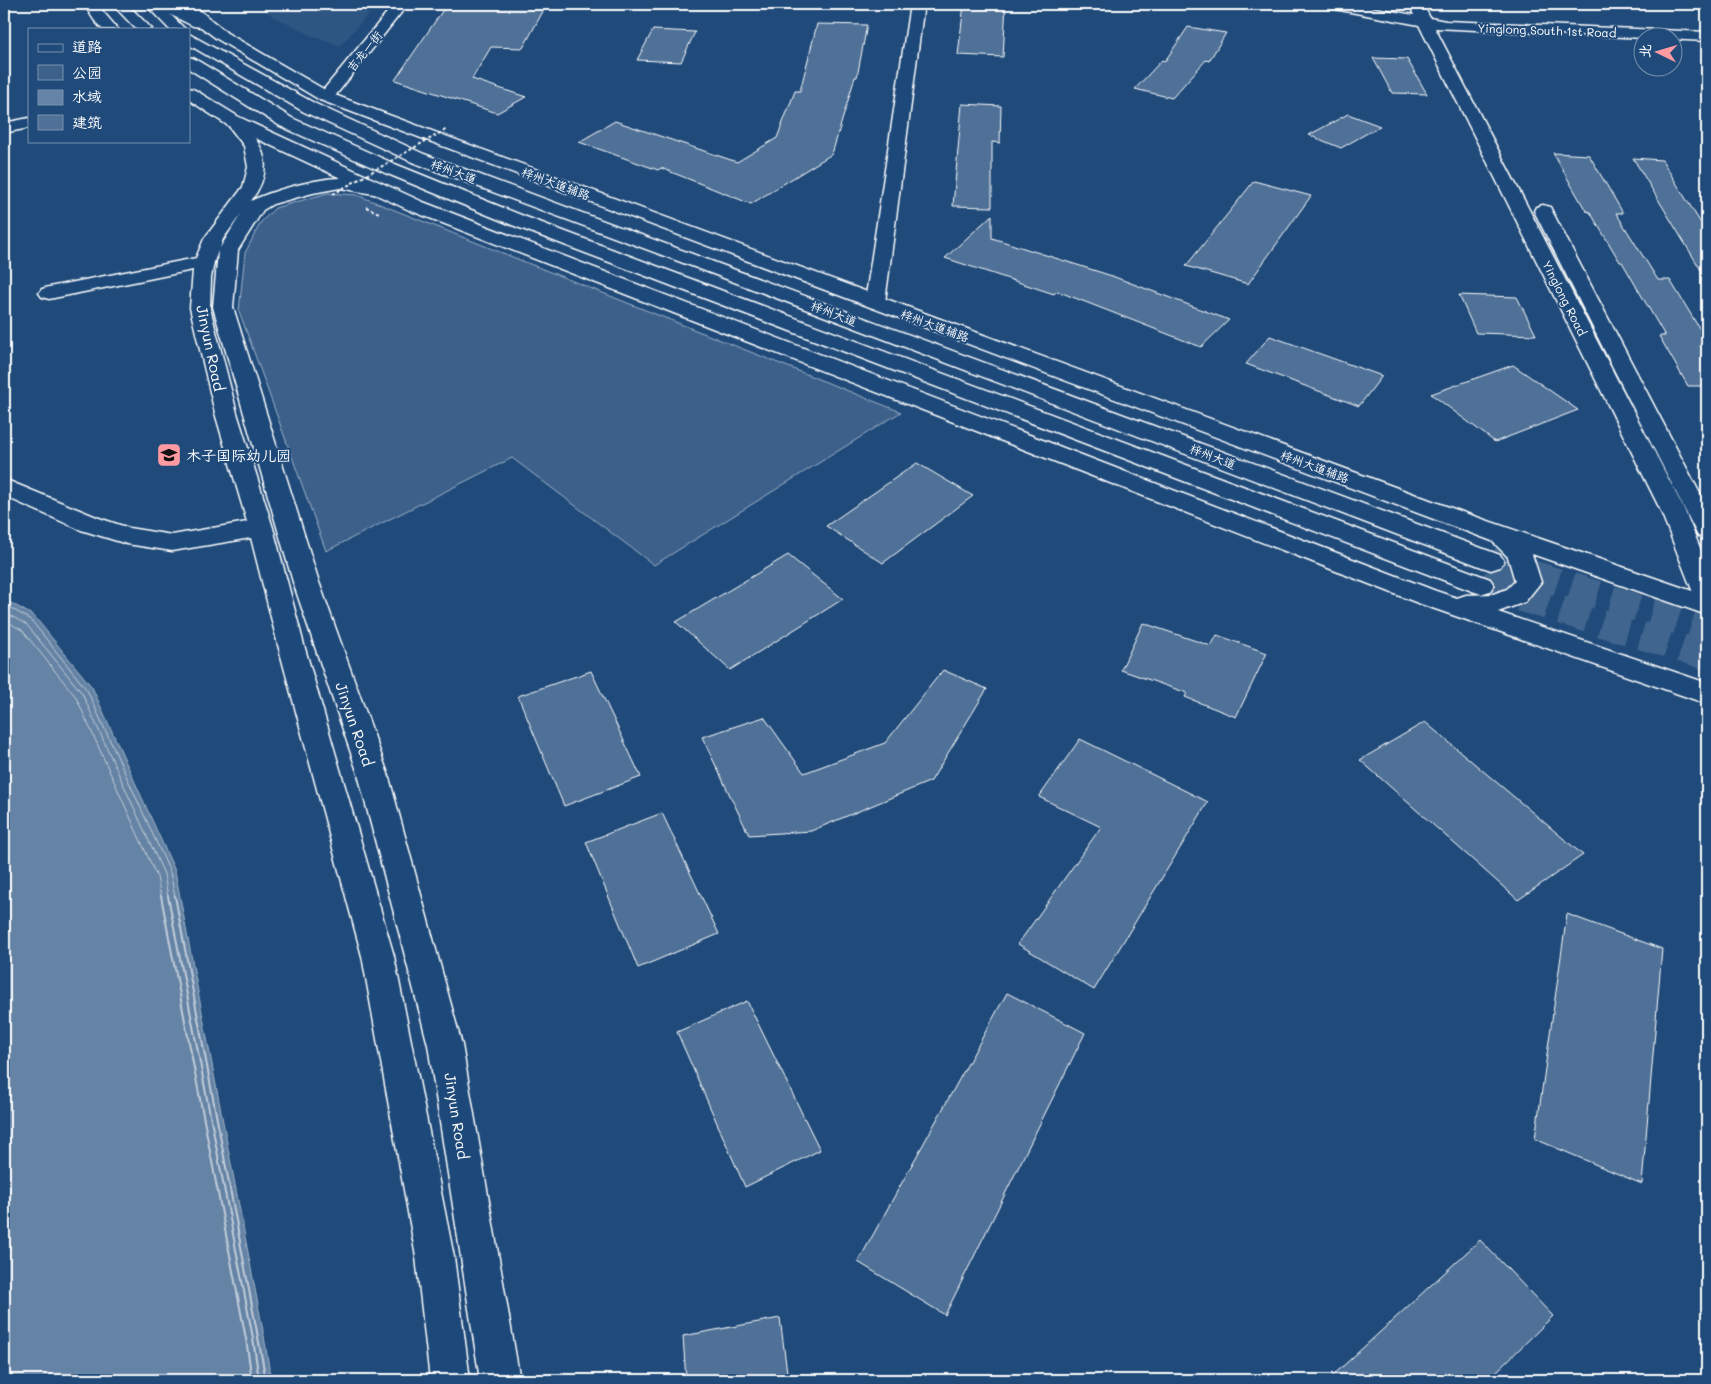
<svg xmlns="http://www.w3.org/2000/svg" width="1711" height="1384" viewBox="0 0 1711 1384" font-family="Mali,'LXGW WenKai TC',sans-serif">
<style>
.built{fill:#2e5683}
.green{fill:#3c618b;stroke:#9eb0c5}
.water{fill:#6583a4;stroke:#a3b5c8}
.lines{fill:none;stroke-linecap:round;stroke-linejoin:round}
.shore-far1{stroke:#c1cddb;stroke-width:1}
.shore{stroke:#c1cddb;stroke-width:2}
.building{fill:#507197;stroke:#fff}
.highway-tunnel{stroke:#41658e;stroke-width:28;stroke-dasharray:28 14;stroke-linecap:butt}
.minor-casing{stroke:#fff;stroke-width:3}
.major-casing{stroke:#fff;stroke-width:3}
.highway-casing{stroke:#fff;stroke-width:3}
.path{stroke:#fff;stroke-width:2;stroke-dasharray:3 2.5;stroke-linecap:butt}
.minor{fill:#1f4a7a;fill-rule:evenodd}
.major{fill:#1f4a7a;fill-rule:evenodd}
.highway{fill:#1f4a7a;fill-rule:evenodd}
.path-bridge{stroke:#fff;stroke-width:2;stroke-dasharray:3 2.5;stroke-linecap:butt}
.labels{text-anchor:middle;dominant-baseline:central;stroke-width:4;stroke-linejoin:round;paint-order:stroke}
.far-street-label{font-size:12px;fill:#fff;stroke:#1f4a7a}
.street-label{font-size:15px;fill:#fff;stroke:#1f4a7a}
.poi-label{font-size:15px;fill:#fff;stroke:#1f4a7a;text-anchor:start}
</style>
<rect width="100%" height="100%" fill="#1f4a7a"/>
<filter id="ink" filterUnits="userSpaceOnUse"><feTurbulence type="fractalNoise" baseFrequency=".02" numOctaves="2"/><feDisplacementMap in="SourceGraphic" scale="10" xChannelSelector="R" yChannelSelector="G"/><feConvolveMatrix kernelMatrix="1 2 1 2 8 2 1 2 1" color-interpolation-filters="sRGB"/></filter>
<g filter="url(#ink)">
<!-- built -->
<polygon class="built" points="257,4 378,4 340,46 313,36 271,15"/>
<!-- green -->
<polygon class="green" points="328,193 357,195 901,412 654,565 512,458 326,551 239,311 245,253 261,222 275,208"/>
<!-- water -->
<polygon class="water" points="4,599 34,616 92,687 175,871 264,1336 271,1380 4,1380"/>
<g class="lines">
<!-- shore-far1 -->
<g class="shore-far1">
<polyline points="4,604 31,620 87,690 170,872 175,897"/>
<polyline points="4,612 27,625 82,693 164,874 168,897"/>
<polyline points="4,620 22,630 76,697 157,877 161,897"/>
</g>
<!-- shore -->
<g class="shore">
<polyline points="161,896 246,1339 252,1380"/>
<polyline points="168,896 253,1338 259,1380"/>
<polyline points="175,896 266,1380"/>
</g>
</g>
<!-- building -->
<g class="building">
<polygon points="447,4 547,4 523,48 491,47 472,79 526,97 497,113 395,80"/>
<polygon points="964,4 1006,4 1003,57 958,55"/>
<polygon points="817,24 867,25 857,77 855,77 832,154 751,204 661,168 658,170 579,142 615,121 737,162 777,138 795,91 800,91"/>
<polygon points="1188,27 1226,33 1209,61 1206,60 1172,98 1135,89 1162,60 1165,61"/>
<polygon points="653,30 695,32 681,62 637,60"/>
<polygon points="1373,58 1407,59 1427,94 1392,93"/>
<polygon points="962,104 1001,106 1000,143 992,142 992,207 953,206"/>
<polygon points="1348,114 1380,126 1341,148 1309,135"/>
<polygon points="1553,153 1589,155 1623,213 1616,213 1658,280 1670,280 1707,341 1707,386 1688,386 1659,336 1665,336 1622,262 1620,262 1590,212 1586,211"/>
<polygon points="1633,158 1662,160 1707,233 1707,280"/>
<polygon points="1254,181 1311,196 1248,284 1186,266"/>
<polygon points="992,215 992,238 1112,276 1229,320 1201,347 1057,291 1054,294 945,258"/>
<polygon points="1459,295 1517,297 1536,335 1476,333"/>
<polygon points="1270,336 1382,376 1359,406 1246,364"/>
<polygon points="1513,365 1578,410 1495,442 1431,394"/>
<polygon points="917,463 973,496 883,563 826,526"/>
<polygon points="788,555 843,599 730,670 676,622"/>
<polygon points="1143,623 1211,646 1217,635 1267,653 1236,717 1185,697 1187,693 1121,670"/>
<polygon points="943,670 987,689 931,781 811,831 749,835 702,737 764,717 804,773 885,743"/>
<polygon points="591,671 641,777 564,806 518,696"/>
<polygon points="1425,722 1583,855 1518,900 1360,760"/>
<polygon points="1080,739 1208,802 1094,990 1018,944 1101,827 1039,797"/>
<polygon points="662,813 719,934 638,968 586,842"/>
<polygon points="1567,914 1662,949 1642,1184 1535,1139"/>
<polygon points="1007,993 1085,1033 945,1315 858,1262"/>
<polygon points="747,1001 820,1150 745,1187 677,1032"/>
<polygon points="1480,1240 1553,1316 1488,1380 1328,1380"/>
<polygon points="780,1318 788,1380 686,1380 683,1336"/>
</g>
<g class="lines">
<!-- highway-tunnel -->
<g class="highway-tunnel">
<polyline points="1491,561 1707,630"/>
<polyline points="1481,585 1707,656"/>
</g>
<defs>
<g id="minor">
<polygon points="394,4 408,4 332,100 320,100 318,97 320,94"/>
<polygon points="910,4 924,4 885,302 882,306 875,308 868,306 865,302"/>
<polygon points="1322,4 1352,4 1414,15 1409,4 1423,4 1430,18 1446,21 1707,32 1707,41 1435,28 1684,509 1707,565 1707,604 1698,601 1694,595 1660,509 1419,25 1329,8 1324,7"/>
<path d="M233,116C241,118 245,125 250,131C270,156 269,176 251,201C270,191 318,178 340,178C354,178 372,183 385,186L388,190L385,194L379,195L340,188L313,193L273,204L263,210L238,250L233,307L319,582L388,774L462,1045L520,1380H480L428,1045L358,774L293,582L213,307L218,251L214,262L211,278L210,308L237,413L273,528L304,645L394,956L454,1257L470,1380H430L416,1257L362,956L278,645L251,538L172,551L127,544L81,530L4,496V479L99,518L129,528L172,535L247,522L215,413L190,308L193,270L49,299L42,297L39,293L42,289L49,287L196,258L204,239L243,187L248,167L244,146L225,121L227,117ZM241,214L220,248L223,239Z"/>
<polygon points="29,118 29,128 4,133 4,123"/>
<polygon points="1543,205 1550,207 1552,211 1707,507 1707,538 1698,536 1695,530 1534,211 1536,207"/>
</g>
<g id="major">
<polygon points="84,4 98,4 105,14 118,29 102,29 94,20"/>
<polygon points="153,4 171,4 178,7 176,4 192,4 227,33 332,94 1465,513 1707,596 1707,615 1532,554 1541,582 1525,602 1498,612 1707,683 1707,704 1418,603 409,210 227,125 189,100 189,88 195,90 239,117 423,202 1436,591 1457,598 1466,595 1493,594 1507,589 1515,581 1508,557 1492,541 320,100 217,39 201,27 193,26 155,7"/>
</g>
<g id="highway">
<polygon points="112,4 127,4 152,29 136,29"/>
<polygon points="145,4 160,4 185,29 169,29"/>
<polygon points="189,34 316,104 424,154 1500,555 1504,561 1500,567 1491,570 1482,567 721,277 412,162 304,112 189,45"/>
<polygon points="189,57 195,59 292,118 395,164 526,217 1490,579 1494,585 1490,591 1481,594 1472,591 512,225 383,172 280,126 189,69"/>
</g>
</defs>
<!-- minor casing -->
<use href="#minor" class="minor-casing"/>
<!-- major casing -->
<use href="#major" class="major-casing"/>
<!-- highway casing -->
<use href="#highway" class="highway-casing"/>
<!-- path -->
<polyline class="path" points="366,207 379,213"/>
<!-- minor -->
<use href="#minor" class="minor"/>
<!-- major -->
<use href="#major" class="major"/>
<!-- highway -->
<use href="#highway" class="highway"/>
<!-- path-bridge -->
<polyline class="path-bridge" points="333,194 447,129"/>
</g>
</g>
<!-- icons -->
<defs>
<symbol id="school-square" viewBox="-11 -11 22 22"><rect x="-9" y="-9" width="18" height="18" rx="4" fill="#ff9aa2" stroke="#1f4a7a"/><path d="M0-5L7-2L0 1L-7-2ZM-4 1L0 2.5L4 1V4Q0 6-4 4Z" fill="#111"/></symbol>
</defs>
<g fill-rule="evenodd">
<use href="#school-square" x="155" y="441" width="28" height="28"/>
</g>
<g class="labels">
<!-- far-street labels -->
<g class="far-street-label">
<text transform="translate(1547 30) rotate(2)">Yinglong South 1st Road</text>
<text transform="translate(364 51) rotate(-51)">吉龙一街</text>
<text transform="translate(454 171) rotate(20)">梓州大道</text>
<text transform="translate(556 183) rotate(20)">梓州大道辅路</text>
<text transform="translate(1565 298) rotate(63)">Yinglong Road</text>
<text transform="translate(834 313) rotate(21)">梓州大道</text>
<text transform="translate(935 325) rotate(20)">梓州大道辅路</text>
<text transform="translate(1213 456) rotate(21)">梓州大道</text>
<text transform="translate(1315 466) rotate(20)">梓州大道辅路</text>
</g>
<!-- street labels -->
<g class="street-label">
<text transform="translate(211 348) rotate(78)">Jinyun Road</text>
<text transform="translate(355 724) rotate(71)">Jinyun Road</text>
<text transform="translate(457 1116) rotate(81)">Jinyun Road</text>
</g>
<!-- poi labels -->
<g class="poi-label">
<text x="186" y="455">木子国际幼儿园</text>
</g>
</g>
<!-- margin -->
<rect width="1711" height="1384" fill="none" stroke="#1f4a7a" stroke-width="20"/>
<rect x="10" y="10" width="1691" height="1364" fill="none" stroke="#fff" stroke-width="2" filter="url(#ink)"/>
<!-- legend -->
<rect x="28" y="28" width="162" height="115" fill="#1f4a7a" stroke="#7992af"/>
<rect x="38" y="44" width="25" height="8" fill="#1f4a7a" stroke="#7992af"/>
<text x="72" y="52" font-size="15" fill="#ffffff">道路</text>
<rect x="38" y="65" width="25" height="15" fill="#3c618b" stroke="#7992af"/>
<text x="72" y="78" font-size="15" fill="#ffffff">公园</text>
<rect x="38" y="90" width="25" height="15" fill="#6583a4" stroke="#7992af"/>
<text x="72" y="102" font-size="15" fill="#ffffff">水域</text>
<rect x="38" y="115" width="25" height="15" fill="#507197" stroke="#7992af"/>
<text x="72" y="128" font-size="15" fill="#ffffff">建筑</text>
<!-- north arrow -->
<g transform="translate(1658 52) rotate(275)"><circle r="24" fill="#1f4a7a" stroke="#7992af"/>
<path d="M0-4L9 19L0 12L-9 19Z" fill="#ff9aa2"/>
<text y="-8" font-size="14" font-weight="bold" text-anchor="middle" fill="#ffffff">北</text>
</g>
</svg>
